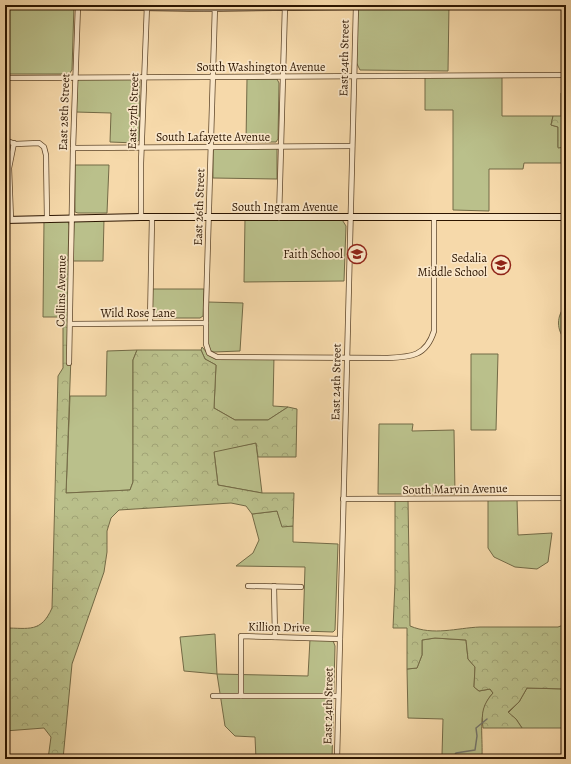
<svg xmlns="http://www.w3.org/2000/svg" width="571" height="764" viewBox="0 0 571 764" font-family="Alegreya,serif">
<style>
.green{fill:#bac08b;stroke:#736a46}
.forest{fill:url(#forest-crowns);stroke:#736a46}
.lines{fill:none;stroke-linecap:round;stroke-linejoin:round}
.stream{stroke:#74766d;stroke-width:1.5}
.minor-casing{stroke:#5e462a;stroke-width:6}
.secondary-casing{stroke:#2c1500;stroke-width:8}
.minor{stroke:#f9e6c8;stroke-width:4.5}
.secondary{stroke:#f9e6c8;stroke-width:6}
.labels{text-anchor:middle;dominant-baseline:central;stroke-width:3.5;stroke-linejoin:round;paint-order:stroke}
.street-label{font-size:12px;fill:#2c1500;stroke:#f9e6c8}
.poi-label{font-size:12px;fill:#2c1500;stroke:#f9e6c8;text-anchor:end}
</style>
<defs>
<pattern id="forest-crowns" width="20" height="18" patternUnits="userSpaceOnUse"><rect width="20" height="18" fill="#bac08b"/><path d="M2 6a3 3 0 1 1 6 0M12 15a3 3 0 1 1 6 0" fill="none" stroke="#a0a476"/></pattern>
</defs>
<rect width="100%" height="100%" fill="#f6d9aa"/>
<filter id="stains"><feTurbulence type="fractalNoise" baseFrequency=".005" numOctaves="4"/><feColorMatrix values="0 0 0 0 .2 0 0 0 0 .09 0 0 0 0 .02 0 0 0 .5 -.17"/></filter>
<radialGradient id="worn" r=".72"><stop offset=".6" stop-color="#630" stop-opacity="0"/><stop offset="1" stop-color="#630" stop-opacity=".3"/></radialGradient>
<!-- green -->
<g class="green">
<polygon points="5,5 74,5 72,70 69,74 5,74"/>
<polygon points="358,5 449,5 448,71 360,70 356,62"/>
<polygon points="502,76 502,116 553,116 551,125 558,127 558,147 566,147 566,163 524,163 523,169 489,169 489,211 453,210 453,110 425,110 425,77"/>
<polygon points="138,78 140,81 139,140 136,143 110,142 111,113 76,112 77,81 80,79"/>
<polygon points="247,79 277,79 279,83 278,139 276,142 246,142"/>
<polygon points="213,147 277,147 277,179 213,178"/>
<polygon points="75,165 109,165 107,213 78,213 75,212"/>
<polygon points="245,218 341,218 346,226 344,281 244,282"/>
<polygon points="77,219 104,219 103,261 73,261 74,222"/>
<polygon points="44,220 68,221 69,226 68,260 65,264 63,317 43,317"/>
<polygon points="152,289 204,289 203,316 200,318 153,318 151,316"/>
<polygon points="208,302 243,303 240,351 214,352 209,350 206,345"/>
<path d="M566,305L562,320L566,341C556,330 556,316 566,305Z"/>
<polygon points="202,347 208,354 216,356 274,356 273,406 288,407 268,420 235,420 214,408 216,365 205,359 201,350"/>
<polygon points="137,350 133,360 133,482 130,490 66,493 70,396 106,396 107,351"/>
<polygon points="471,354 498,354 496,430 471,430"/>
<polygon points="379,424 413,424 412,431 454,430 455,494 378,494"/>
<polygon points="256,443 262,493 218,485 214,451"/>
<polygon points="488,499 517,499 518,535 552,533 548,562 537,569 515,567 494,557 488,548"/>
<polygon points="277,511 282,526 293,526 293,542 338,544 335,630 333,632 303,631 305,567 236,566 253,553 259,540 252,514"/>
<polygon points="215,634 217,674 308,676 310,639 332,638 335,646 332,759 256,759 255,737 235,736 225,726 217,674 184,671 180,637"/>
<path d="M435,638L466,640L468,659L475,667L474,687L479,691L490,689L493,693C477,710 483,734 482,756L442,755L443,719L408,718L407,669L417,668L422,655V640Z"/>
<polygon points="527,688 566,689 566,728 522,728 516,719 508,713 519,702"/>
</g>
<!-- forest -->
<g class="forest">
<polygon points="561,93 566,94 566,147 558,148 558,127 551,125 553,116 561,116"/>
<path d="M68,260L69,264L71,356L66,493L130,490L133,482V360L137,350H201L205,359L216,365L214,408L235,420H268L288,407L297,409L296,457H258L256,443L214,452L218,485L262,493H294L293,526L282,527L277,511L252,514L246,506L231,503L119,510L111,518L107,531V552L104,572L72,664L63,759H48L51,737L44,728L5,731V628C29,628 41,633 52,608L58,376L63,368V317L65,264Z"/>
<path d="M395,499H408L410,626C434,636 456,628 480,627C506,627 532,627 558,627L566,624V689L527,688L519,702L508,712L516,719L522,728H483C481,713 483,704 493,693L490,689L479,691L474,687L475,667L468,659L466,640L435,638L422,640V655L417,668L407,669V628H393L395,583Z"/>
</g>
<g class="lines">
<!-- stream -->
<polyline class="stream" points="452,759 456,753 475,750 477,736 476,728 487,719"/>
<defs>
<g id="minor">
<path d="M215,5L206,308V344L209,353L217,357L386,358C410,357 426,357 434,331V217"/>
<polyline points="78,7 204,9 356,7"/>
<polyline points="5,78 566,75"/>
<polyline points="5,140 15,144 39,143 44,147 46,155 47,219"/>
<polyline points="73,148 352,146"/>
<polyline points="141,217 141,163 147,5"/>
<polyline points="279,218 285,5"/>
<polyline points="11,220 9,168 14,143"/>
<polyline points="150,323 152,217"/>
<polyline points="70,324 206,323"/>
<polyline points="69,363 73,148 78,5"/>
<polyline points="343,499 566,498"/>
<polyline points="248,586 301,587"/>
<polyline points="274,586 275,637"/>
<polyline points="213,696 338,696"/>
<polyline points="241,696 241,636 340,639"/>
<polyline points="337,759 356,5"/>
</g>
<polyline id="secondary" points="5,220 141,217 566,217"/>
</defs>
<!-- minor casing -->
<use href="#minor" class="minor-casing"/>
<!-- secondary casing -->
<use href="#secondary" class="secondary-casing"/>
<!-- minor -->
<use href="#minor" class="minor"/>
<!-- secondary -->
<use href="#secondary" class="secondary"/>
</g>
<!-- icons -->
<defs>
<symbol id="school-ring" viewBox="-11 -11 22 22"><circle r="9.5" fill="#f9e6c8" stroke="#8f2418" stroke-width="1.5"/><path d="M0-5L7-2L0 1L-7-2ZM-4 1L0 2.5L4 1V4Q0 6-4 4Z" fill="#8f2418"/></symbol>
</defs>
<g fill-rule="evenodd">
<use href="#school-ring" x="346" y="243" width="22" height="22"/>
<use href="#school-ring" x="490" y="254" width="22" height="22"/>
</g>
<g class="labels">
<!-- street labels -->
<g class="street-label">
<text transform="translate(344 58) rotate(-89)">East 24th Street</text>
<text x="261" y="67">South Washington Avenue</text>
<text transform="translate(133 111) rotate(-88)">East 27th Street</text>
<text transform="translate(64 112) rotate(-88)">East 28th Street</text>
<text x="213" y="137">South Lafayette Avenue</text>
<text transform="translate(199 207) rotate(-88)">East 26th Street</text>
<text x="285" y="207">South Ingram Avenue</text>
<text transform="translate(61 291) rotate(-89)">Collins Avenue</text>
<text x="138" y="313">Wild Rose Lane</text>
<text transform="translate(336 382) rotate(-89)">East 24th Street</text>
<text transform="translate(455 489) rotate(-1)">South Marvin Avenue</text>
<text transform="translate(279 627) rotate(1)">Killion Drive</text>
<text transform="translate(328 706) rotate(-89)">East 24th Street</text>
</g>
<!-- poi labels -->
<g class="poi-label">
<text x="343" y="254">Faith School</text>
<text x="487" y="258">Sedalia<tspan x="487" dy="14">Middle School</tspan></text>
</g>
</g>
<!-- margin -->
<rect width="571" height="764" fill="none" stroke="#f6d9aa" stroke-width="20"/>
<rect x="6" y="6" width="559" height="752" fill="none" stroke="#2c1500" stroke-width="2"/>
<rect x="10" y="10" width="551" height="744" fill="none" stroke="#2c1500"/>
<rect width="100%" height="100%" filter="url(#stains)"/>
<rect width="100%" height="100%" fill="url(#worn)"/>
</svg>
